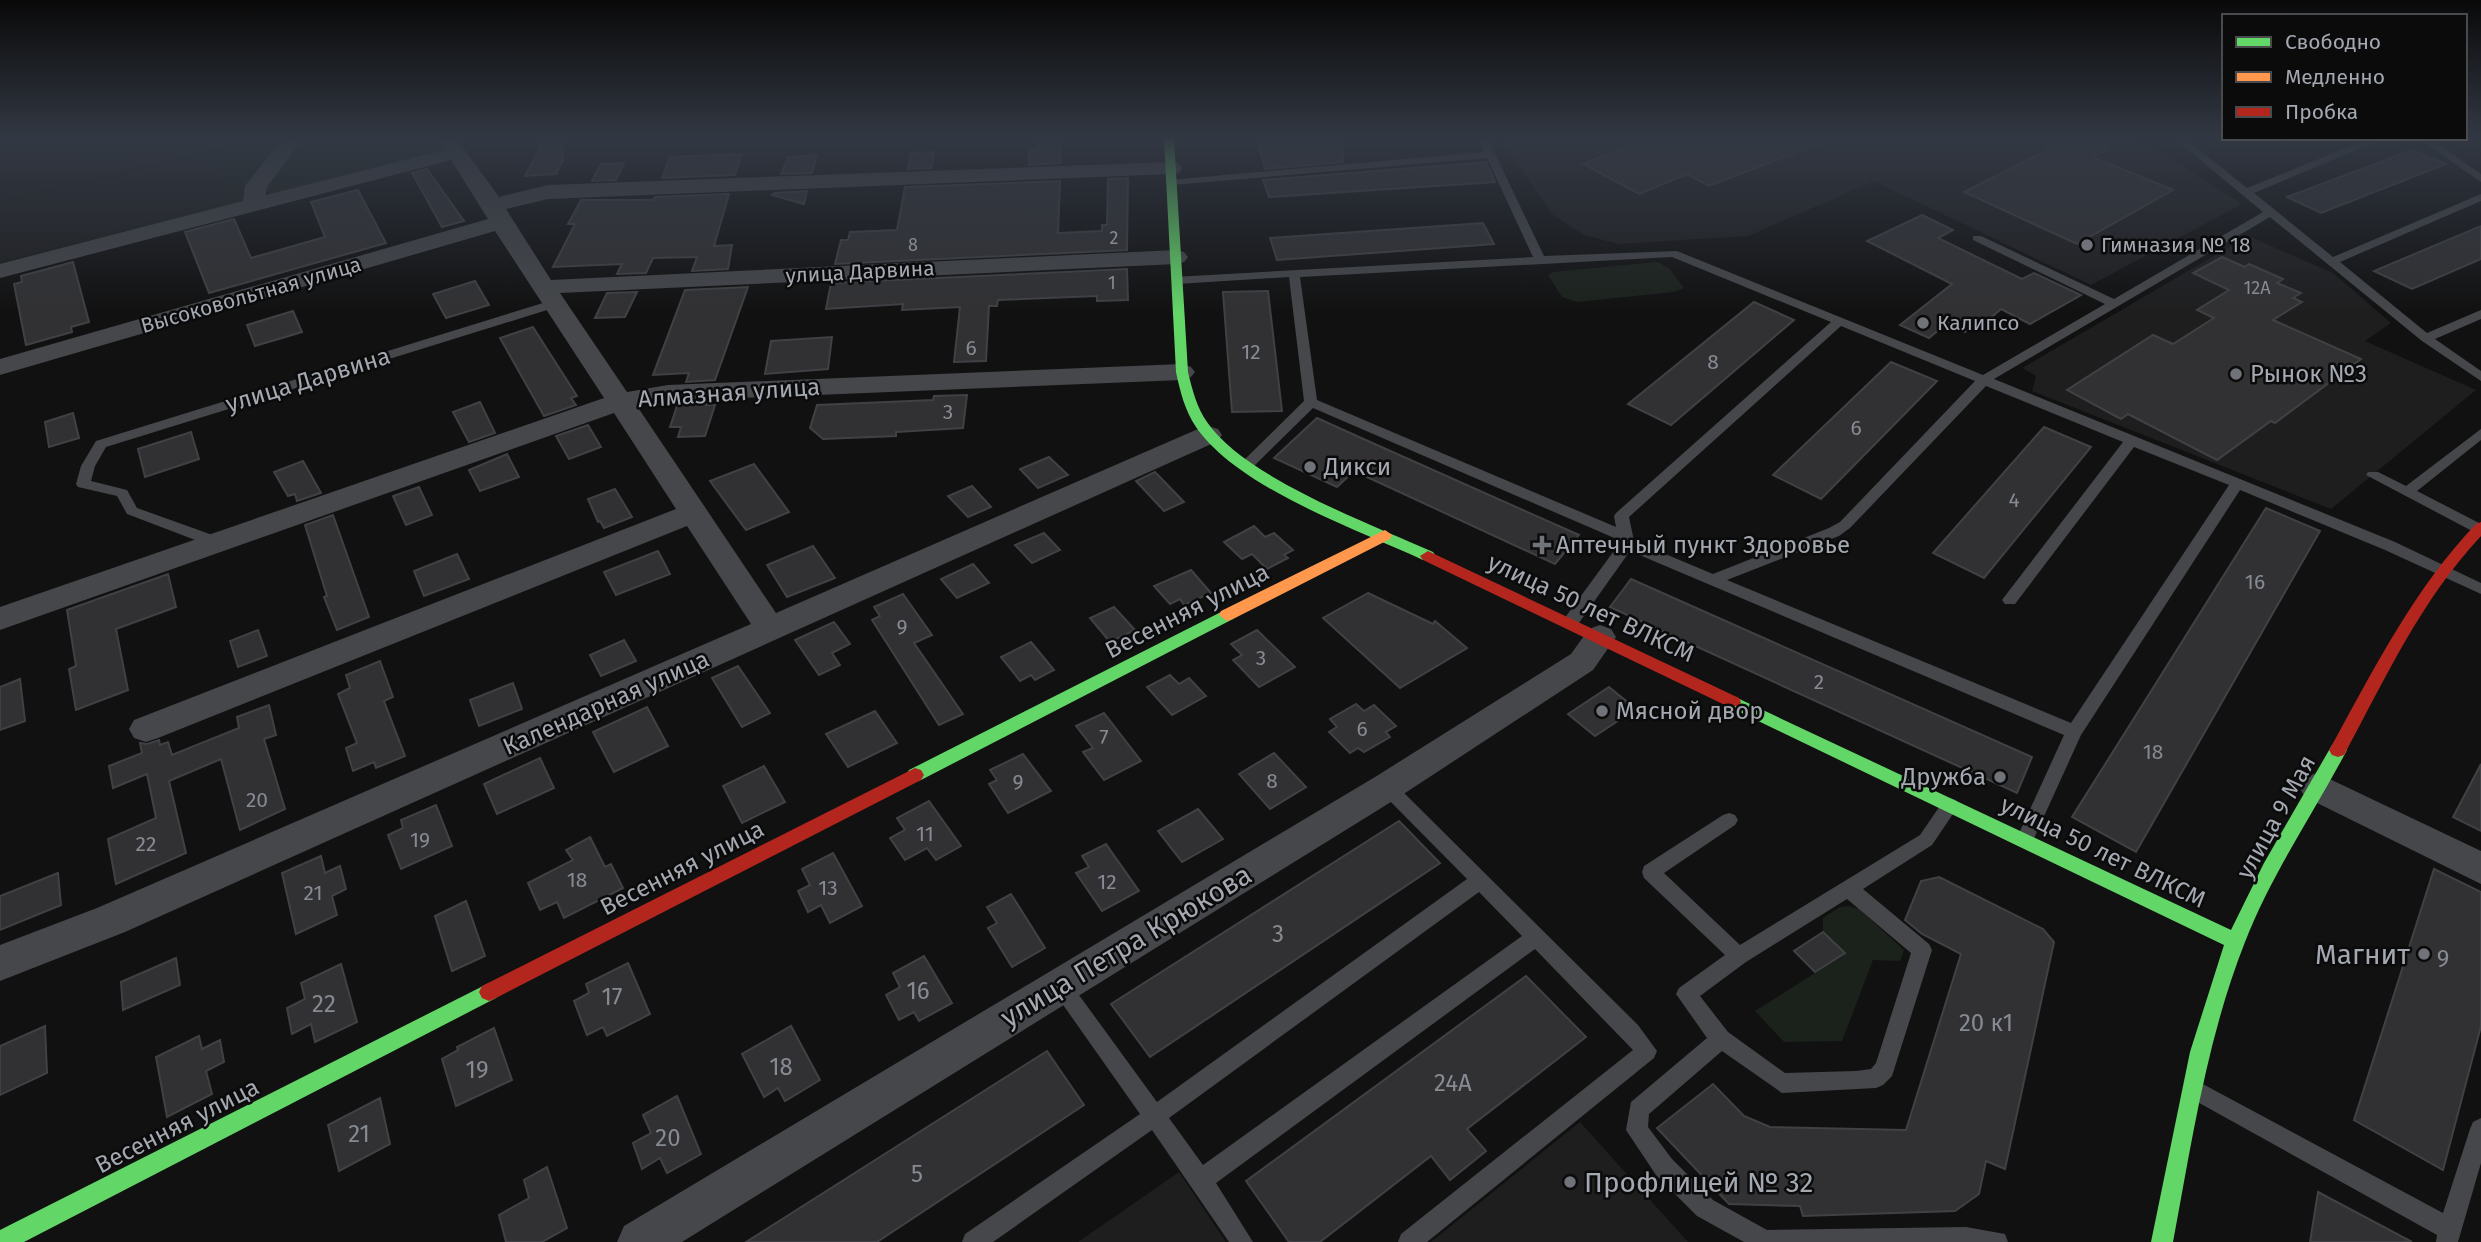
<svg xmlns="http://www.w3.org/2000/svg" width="2481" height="1242" viewBox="0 0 2481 1242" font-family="'Fira Sans',sans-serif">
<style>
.built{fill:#1e1e1f}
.green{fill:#1b211b}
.building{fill:#313133;stroke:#404144;stroke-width:2}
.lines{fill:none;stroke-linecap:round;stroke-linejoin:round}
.lane{fill:#45474a;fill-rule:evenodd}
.street{fill:#45474a;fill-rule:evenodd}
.fast{fill:#63d668;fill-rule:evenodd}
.slow{fill:#ff974d;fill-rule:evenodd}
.jam{fill:#b3261e;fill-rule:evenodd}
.poi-dot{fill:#707379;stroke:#0b0b0c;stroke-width:2.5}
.labels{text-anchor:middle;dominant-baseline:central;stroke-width:5;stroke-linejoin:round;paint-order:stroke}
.far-number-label{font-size:18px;fill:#868a92}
.far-poi-label{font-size:21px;fill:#a3a8b1;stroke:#0b0b0c;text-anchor:start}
.far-street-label{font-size:21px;fill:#a3a8b1;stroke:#0b0b0c}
.number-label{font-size:21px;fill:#868a92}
.poi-label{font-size:24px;fill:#a3a8b1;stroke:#0b0b0c;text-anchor:start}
.street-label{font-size:24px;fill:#a3a8b1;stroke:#0b0b0c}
.near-number-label{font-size:24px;fill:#868a92}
.near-street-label{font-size:28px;fill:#a3a8b1;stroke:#0b0b0c}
.near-poi-label{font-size:28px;fill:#a3a8b1;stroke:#0b0b0c;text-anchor:end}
</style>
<rect width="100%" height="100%" fill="#111"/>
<!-- built -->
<g class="built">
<polygon points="0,139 255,139 0,202"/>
<polygon points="1500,139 2130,139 2159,151 2242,204 2091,285 1874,181 1748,236 1619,244 1584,235 1553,215"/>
<polygon points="212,152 232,202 0,263 0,204"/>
<polygon points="2248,236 2333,273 2391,323 2365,341 2476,390 2331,509 2032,391 2036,376 2022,368"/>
<polygon points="1580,1122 1688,1242 1431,1242"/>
<polygon points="1179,1172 1226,1242 1078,1242"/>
</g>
<!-- green -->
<g class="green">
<polygon points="84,139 177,139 98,160 92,159 82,141"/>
<polygon points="255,139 287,139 240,203 0,269 0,263 231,202 212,152 0,204 0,202"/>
<polygon points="300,139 439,139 446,151 285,193 270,194 265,189"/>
<polygon points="1657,262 1669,268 1684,288 1674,292 1577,302 1562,297 1548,275 1553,272"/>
<polygon points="1849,906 1859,909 1904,950 1900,961 1873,960 1842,1041 1784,1042 1755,1011 1845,954 1823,932 1823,918 1840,907"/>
</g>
<!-- building -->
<g class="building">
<polygon points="545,139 562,139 563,160 556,174 525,176"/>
<polygon points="1257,139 1342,139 1343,162 1265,169"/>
<polygon points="1647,139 1662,139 1673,145 1687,139 1828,140 1709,186 1687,174 1639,194 1583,164"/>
<polygon points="2069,139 2086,139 2109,149 2093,157 2173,190 2077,244 1964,192"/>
<polygon points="1060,141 1061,163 1029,165 1029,149 1037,149 1037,143"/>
<polygon points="2412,150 2446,164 2321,213 2287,197"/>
<polygon points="934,152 931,168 908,169 911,153"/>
<polygon points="742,154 735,175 662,178 670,157"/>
<polygon points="817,155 812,173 781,174 788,157"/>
<polygon points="1486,162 1495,182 1269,197 1263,180"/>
<polygon points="624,163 616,180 592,181 601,164"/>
<polygon points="427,169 464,221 442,227 412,173"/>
<polygon points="1128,178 1127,250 835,264 841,240 848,240 850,232 897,230 905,187 1060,181 1058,233 1102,231 1102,225 1107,225 1108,179"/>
<polygon points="358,190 386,243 209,293 185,232 234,219 251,258 325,237 311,202"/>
<polygon points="807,191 804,204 772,195 774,193"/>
<polygon points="729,194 714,246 732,245 728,269 692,271 697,257 653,258 646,273 617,274 622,264 553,267 575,224 568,224 581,200 653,200 655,197"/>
<polygon points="1922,215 1953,230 1938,238 2022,279 2034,273 2081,295 2030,324 2001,309 1977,330 1971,327 1965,332 1946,324 1929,338 1900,325 1952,284 1867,241"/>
<polygon points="1483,223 1494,244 1277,260 1270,238"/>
<polygon points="2481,226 2481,259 2412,289 2374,271"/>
<polygon points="2222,257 2245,267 2249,264 2283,279 2277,283 2301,293 2293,298 2302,302 2273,320 2361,359 2275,423 2271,421 2217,460 2128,414 2121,419 2067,390 2153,335 2173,344 2214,318 2197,310 2229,290 2193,273"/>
<polygon points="73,262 89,322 71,327 72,332 26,345 14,284 22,282 21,276"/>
<polygon points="1127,269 1128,300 1097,301 1097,296 998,300 997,306 989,306 986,361 954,362 960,307 902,310 903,304 826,309 831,283"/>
<polygon points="475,281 489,305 446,318 433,294"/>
<polygon points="748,287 715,380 686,382 689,373 653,375 685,290"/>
<polygon points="1268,291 1282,411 1232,412 1223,292"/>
<polygon points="637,292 625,317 595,318 607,293"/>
<polygon points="1754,302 1794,320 1671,425 1628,404"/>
<polygon points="293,311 302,332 255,346 247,325"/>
<polygon points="533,327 577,396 571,398 576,405 544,416 500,338"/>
<polygon points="832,337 828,369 765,374 771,341"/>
<polygon points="1891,362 1937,381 1821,499 1773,475"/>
<polygon points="967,395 963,428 896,432 896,436 823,439 810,428 817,405 933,400 934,396"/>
<polygon points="480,402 495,433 469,442 453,412"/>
<polygon points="707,402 706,405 715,405 705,436 678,437 681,427 670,427 678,403"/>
<polygon points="73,413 79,438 49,447 45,422"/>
<polygon points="1317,418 1359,437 1579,535 1555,564 1354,471 1337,487 1274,458"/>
<polygon points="588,425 601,447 569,459 556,436"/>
<polygon points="2044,427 2091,447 1984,578 1933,553"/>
<polygon points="191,432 199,459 145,477 138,449"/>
<polygon points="507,454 519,477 480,491 469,470"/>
<polygon points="1049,457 1068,475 1038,488 1020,469"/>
<polygon points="303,461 321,493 297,501 295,494 288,496 274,472"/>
<polygon points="754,464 789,512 746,530 710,481"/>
<polygon points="1155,472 1184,502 1164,511 1136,481"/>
<polygon points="972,486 991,507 968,517 948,496"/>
<polygon points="419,487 432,515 406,525 393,496"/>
<polygon points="615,489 632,517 604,528 600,521 598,522 588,499"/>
<polygon points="2266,508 2320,531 2136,852 2072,817"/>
<polygon points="333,515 369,617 337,630 324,597 327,596 305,525"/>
<polygon points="1254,526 1265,537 1274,533 1293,550 1284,555 1288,558 1267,569 1252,554 1242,559 1224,542"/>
<polygon points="1044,533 1060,550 1032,563 1015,545"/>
<polygon points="813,546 835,578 787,597 767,565"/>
<polygon points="658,551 670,574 616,595 604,572"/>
<polygon points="457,554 469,579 424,596 414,571"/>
<polygon points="973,564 989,583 957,598 941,579"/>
<polygon points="1191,570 1211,593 1184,605 1180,599 1170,604 1154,586"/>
<polygon points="168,574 176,607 116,629 128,690 76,710 69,669 76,666 67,610"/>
<polygon points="1631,579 2032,757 2017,793 1610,607"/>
<polygon points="1368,593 1433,624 1435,621 1467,648 1400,688 1323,618"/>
<polygon points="903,594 932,635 914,643 963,714 939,725 872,620 880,616 874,607"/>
<polygon points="1114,607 1135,630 1110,642 1090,618"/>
<polygon points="834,622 850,644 832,653 840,665 819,675 795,640"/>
<polygon points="258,630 267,656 238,667 230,641"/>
<polygon points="1257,630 1295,667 1259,687 1233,660 1242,655 1231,644"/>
<polygon points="624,640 636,661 601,676 590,655"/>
<polygon points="1031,642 1054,670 1035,680 1031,675 1020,681 1001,657"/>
<polygon points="380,661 393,697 384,701 405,756 376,768 374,762 353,771 346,748 357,743 338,694 350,688 346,675"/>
<polygon points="738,666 770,713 742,727 712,678"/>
<polygon points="1170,675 1179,684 1189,678 1206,696 1172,715 1147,687"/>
<polygon points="20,679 25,721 0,730 0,687"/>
<polygon points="513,683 522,709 479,726 470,700"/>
<polygon points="1609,687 1636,709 1595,736 1568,714"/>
<polygon points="1356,704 1364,711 1374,705 1396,726 1386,732 1390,737 1364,752 1358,748 1350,753 1329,732 1337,727 1330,719"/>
<polygon points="269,705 276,735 264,739 285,809 240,830 221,759 169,781 186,853 116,884 108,839 156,818 147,774 113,788 109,766 142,753 140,743 147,744 159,740 160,745 168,742 172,755 239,728 237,717"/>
<polygon points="647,707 668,746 614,772 593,732"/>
<polygon points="875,711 897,743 848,767 826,734"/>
<polygon points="1104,713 1141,761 1104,780 1083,752 1093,748 1076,726"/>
<polygon points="1274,753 1306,787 1270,809 1239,774"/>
<polygon points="1023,754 1051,791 1008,813 989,784 997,780 990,770"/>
<polygon points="540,758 554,788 497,814 484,784"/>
<polygon points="2481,764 2481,831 2453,817"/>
<polygon points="764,766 785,802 742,823 723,786"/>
<polygon points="929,801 961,846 936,860 927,848 905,860 890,838 905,830 897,818"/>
<polygon points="436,805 452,846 401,869 388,835 403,828 401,820"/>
<polygon points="1198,809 1223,839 1182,862 1158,831"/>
<polygon points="1399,821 1440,863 1150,1057 1111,1004"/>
<polygon points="590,837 605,867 611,864 623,888 564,918 557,902 540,910 528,883 573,860 566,850"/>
<polygon points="1106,844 1139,891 1102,911 1076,873 1089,867 1082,856"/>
<polygon points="833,853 862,906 830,923 821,905 808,912 798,891 810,885 802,869"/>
<polygon points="321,856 325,873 340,866 346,889 332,896 337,915 296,934 282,873"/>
<polygon points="2434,869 2481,892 2481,1026 2443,1170 2354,1120"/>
<polygon points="58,873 61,905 0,930 0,896"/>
<polygon points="1939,877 2043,929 2054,942 2005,1169 1986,1161 1979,1194 1955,1211 1803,1216 1800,1206 1729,1204 1657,1128 1713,1084 1744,1116 1770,1127 1906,1130 1961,954 1922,934 1905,920 1921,881"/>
<polygon points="1011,894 1045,948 1012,967 988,928 997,923 987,907"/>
<polygon points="466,901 485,956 452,971 435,916"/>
<polygon points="1823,932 1845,953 1815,972 1794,951"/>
<polygon points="924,956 952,1003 919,1021 914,1012 899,1020 886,995 900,987 893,973"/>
<polygon points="176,958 180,985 123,1010 121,982"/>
<polygon points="628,963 650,1014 607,1036 603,1027 587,1035 574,1001 589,993 586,984"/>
<polygon points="341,964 357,1022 315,1042 311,1024 292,1034 287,1008 305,999 301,983"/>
<polygon points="1526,976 1586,1037 1467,1129 1486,1151 1450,1180 1431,1156 1320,1242 1289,1242 1246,1181"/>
<polygon points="45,1026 47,1073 0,1095 0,1046"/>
<polygon points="791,1026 820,1080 785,1101 778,1088 764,1097 742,1054"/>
<polygon points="494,1028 512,1080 456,1106 442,1059 458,1050 457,1047"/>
<polygon points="199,1036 202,1049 220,1040 224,1062 206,1071 212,1094 167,1117 156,1057"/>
<polygon points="1047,1051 1084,1105 877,1242 746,1242"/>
<polygon points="677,1096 701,1154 667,1173 660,1158 642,1169 633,1143 651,1133 643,1115"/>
<polygon points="380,1098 390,1144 339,1171 328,1125"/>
<polygon points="547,1167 567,1228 542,1242 506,1242 499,1215 529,1198 524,1180"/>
<polygon points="2318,1192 2412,1242 2310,1242"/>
</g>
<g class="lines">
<!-- lane -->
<g class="lane">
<path d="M1478,139H1488L1544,256L1677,251L1983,375L2105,304L1973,240V236H1981L2114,299L2263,212L2175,139H2186L2247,188L2368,139H2382L2254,193L2333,257L2481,194V201L2340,262L2427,333L2481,310V319L2435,339L2481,371V381L2422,341L2270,217L1994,379L2395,542L2481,583V594L2385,550L2240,490L2081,735L2031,845L2025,848L2019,845L2016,840L2064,735L1630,551L1576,627H1564L1562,623L1564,619L1619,544V540L1313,408L1251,469H1241L1239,466L1241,463L1304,401L1289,277L1177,284L1173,283V277L1533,257L1487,158L1172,185L1167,182L1168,180L1484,152ZM1672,257L1831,322L1616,513L1614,516L1616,527L1317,400L1300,277ZM1841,326L1975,381L1840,522L1829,528L1713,574L1634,541L1629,517ZM1986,386L2123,442L2005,596L2002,600L2005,604H2015L2134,447L2229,485L2071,723L1727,580L1839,536L1850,528Z"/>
<polygon points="2419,139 2431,139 2481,174 2481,182"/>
<polygon points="556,299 562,303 560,306 106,447 95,466 91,481 127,490 137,508 221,538 223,542 221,546 211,546 127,514 117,496 78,487 76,484 81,466 96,441"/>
<polygon points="2481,429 2481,440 2417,491 2481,524 2481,533 2474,532 2366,475 2368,472 2378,472 2406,486"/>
<path d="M1387,780L1393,782L1638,1025L1657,1051L1654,1058L1427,1242H1398L1401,1234L1633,1050L1535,949L1216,1183L1253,1242H1229L1152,1130L993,1242H962L965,1234L1140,1114L1054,992L1051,986L1054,980L1061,977L1068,980L1157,1102L1467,879L1381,792L1378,787L1381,782ZM1479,892L1522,936L1203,1165L1169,1118Z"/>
<path d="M1950,798L1956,800L1959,805L1932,845L1863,889L1929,944L1932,950L1892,1076L1883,1085L1876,1088L1782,1093L1722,1051L1649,1114L1648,1127L1672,1159L1713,1200L1767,1230L1966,1227L2005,1234L2008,1242H1744L1697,1216L1656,1175L1626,1130L1631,1102L1707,1038L1676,994L1679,988L1725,955L1644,878L1642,872L1644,866L1723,815L1729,813L1735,815L1738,820L1735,825L1664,873L1740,945L1920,835L1944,800ZM1847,899L1911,953L1876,1063L1871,1069L1856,1071L1785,1073L1728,1032L1700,996L1746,962Z"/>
<polygon points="2199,1082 2443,1213 2470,1129 2473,1122 2481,1118 2481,1163 2458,1242 2436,1242 2437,1235 2192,1099 2188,1092 2192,1085"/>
</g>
<!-- street -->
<g class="street">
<polygon points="282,139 303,139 267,187 266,195 444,150 437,139 457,139 499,197 548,185 1171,162 1179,163 1182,168 1179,173 1171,174 548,199 506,209 551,280 1176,250 1184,252 1188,257 1184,262 1176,264 560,293 627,392 668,385 1182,364 1191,367 1195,372 1191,377 1182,380 668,401 637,406 776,613 1198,429 1208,426 1218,429 1222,435 1218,441 125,932 0,981 0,945 97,908 751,624 687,526 158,738 146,742 134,738 129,729 134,720 676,509 614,413 0,630 0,607 604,398 495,231 0,375 0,359 488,219 451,160 0,278 0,264 243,201 245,186"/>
<polygon points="1600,625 1611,629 1616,637 1593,670 1399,797 682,1242 617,1242 624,1226 1375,777 1571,654 1589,629"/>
<polygon points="2317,773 2481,851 2481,884 2305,797 2299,787 2305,777"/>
</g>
<!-- fast -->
<g class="fast">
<path d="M1164,139H1174L1188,372C1192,389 1197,408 1207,422C1245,478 1371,524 1433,552L1436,556L1433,560H1423C1356,529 1238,488 1196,427C1185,411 1180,391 1176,372Z"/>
<polygon points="1227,609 1235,615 1233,619 921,780 915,782 909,780 906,775 909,770"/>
<path d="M1733,696L2231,930L2264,863L2332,745L2338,743L2344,745L2347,750C2313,814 2271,875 2245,942C2207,1038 2192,1141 2173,1242H2151L2190,1052L2224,945L1727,706L1725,702L1727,698Z"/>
<polygon points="489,983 496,986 499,992 496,998 24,1242 0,1242 0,1230"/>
</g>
<!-- slow -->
<polygon class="slow" points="1385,530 1392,535 1390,539 1233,619 1227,621 1219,615 1221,611"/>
<!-- jam -->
<g class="jam">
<path d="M2481,522V536C2421,600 2385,679 2344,755L2338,757L2332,755L2329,750L2332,745C2375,667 2414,589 2476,524Z"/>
<polygon points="1428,551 1739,698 1741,702 1739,706 1727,706 1423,560 1420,556"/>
<polygon points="915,768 921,770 924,775 921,780 496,998 489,1001 482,998 479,992 482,986"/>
</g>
</g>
<!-- sky -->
<linearGradient id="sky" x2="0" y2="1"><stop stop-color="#090909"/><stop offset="0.44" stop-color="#323843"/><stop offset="1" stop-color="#323843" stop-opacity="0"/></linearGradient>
<rect width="2481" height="313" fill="url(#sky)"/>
<!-- markers -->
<g class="poi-dot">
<circle cx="2087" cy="245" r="7"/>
<circle cx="1923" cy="323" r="7"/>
<circle cx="2236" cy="374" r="7"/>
<circle cx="1310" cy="467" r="7"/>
<path d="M1538.5 534.5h7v7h7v7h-7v7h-7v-7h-7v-7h7z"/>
<circle cx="1602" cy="711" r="7"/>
<circle cx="2000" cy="777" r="7"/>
<circle cx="2424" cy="954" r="7"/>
<circle cx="1570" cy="1182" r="7"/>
</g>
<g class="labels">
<!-- far-number labels -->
<g class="far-number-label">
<text x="1114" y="238">2</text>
<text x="913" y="245">8</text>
<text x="1112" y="283">1</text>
<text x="2257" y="288">12А</text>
</g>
<!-- far-poi labels -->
<g class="far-poi-label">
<text x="2101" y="245">Гимназия № 18</text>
<text x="1937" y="323">Калипсо</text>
</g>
<!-- far-street labels -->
<g class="far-street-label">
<text transform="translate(860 272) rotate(-3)">улица Дарвина</text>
<text transform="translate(251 295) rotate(-16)">Высоковольтная улица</text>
</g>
<!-- number labels -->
<g class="number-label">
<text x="971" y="348">6</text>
<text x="1251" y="352">12</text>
<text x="1713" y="362">8</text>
<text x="948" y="412">3</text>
<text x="1856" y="428">6</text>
<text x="2014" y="500">4</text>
<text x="2255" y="582">16</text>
<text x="902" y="627">9</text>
<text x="1261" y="658">3</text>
<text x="1819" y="682">2</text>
<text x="1362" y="729">6</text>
<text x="1104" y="737">7</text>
<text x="2153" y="752">18</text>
<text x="1272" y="781">8</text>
<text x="1018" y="782">9</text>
<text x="257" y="800">20</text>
<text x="925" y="834">11</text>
<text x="420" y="840">19</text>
<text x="146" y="844">22</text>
<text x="577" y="880">18</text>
<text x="1107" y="882">12</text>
<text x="828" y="888">13</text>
<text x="313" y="893">21</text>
</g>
<!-- poi labels -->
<g class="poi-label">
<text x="2250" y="374">Рынок №3</text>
<text x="1324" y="467">Дикси</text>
<text x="1556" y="545">Аптечный пункт Здоровье</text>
<text x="1616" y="711">Мясной двор</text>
<text x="1986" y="777" text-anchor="end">Дружба</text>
</g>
<!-- street labels -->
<g class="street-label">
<text transform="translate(308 380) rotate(-17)">улица Дарвина</text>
<text transform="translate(729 393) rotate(-4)">Алмазная улица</text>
<text transform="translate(1591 608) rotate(25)">улица 50 лет ВЛКСМ</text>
<text transform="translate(1187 611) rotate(-27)">Весенняя улица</text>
<text transform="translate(606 703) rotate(-24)">Календарная улица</text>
<text transform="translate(2276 817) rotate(-61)">улица 9 Мая</text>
<text transform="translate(2103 852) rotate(26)">улица 50 лет ВЛКСМ</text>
<text transform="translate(682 868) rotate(-27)">Весенняя улица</text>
<text transform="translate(177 1126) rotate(-27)">Весенняя улица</text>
</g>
<!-- near-number labels -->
<g class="near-number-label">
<text x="1278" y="934">3</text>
<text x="2443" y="959">9</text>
<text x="918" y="991">16</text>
<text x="612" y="997">17</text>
<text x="324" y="1004">22</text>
<text x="1986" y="1023">20 к1</text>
<text x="781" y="1067">18</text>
<text x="477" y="1070">19</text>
<text x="1453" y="1083">24А</text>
<text x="359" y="1134">21</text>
<text x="668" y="1138">20</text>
<text x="917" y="1174">5</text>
</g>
<!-- near-street labels -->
<g class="near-street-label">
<text transform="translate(1126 946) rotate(-31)">улица Петра Крюкова</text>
</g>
<!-- near-poi labels -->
<g class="near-poi-label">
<text x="2410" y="954">Магнит</text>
<text x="1584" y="1182" text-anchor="start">Профлицей № 32</text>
</g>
</g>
<!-- legend -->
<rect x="2222" y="14" width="245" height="126" fill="#0b0b0c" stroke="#484a4e" stroke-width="2"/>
<rect x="2236" y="37" width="35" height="10" fill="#63d668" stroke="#484a4e" stroke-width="2"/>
<text x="2285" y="49" font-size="21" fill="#a3a8b1">Свободно</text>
<rect x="2236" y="72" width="35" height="10" fill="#ff974d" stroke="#484a4e" stroke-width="2"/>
<text x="2285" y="84" font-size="21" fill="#a3a8b1">Медленно</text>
<rect x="2236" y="107" width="35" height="10" fill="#b3261e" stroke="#484a4e" stroke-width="2"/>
<text x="2285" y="119" font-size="21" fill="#a3a8b1">Пробка</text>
</svg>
